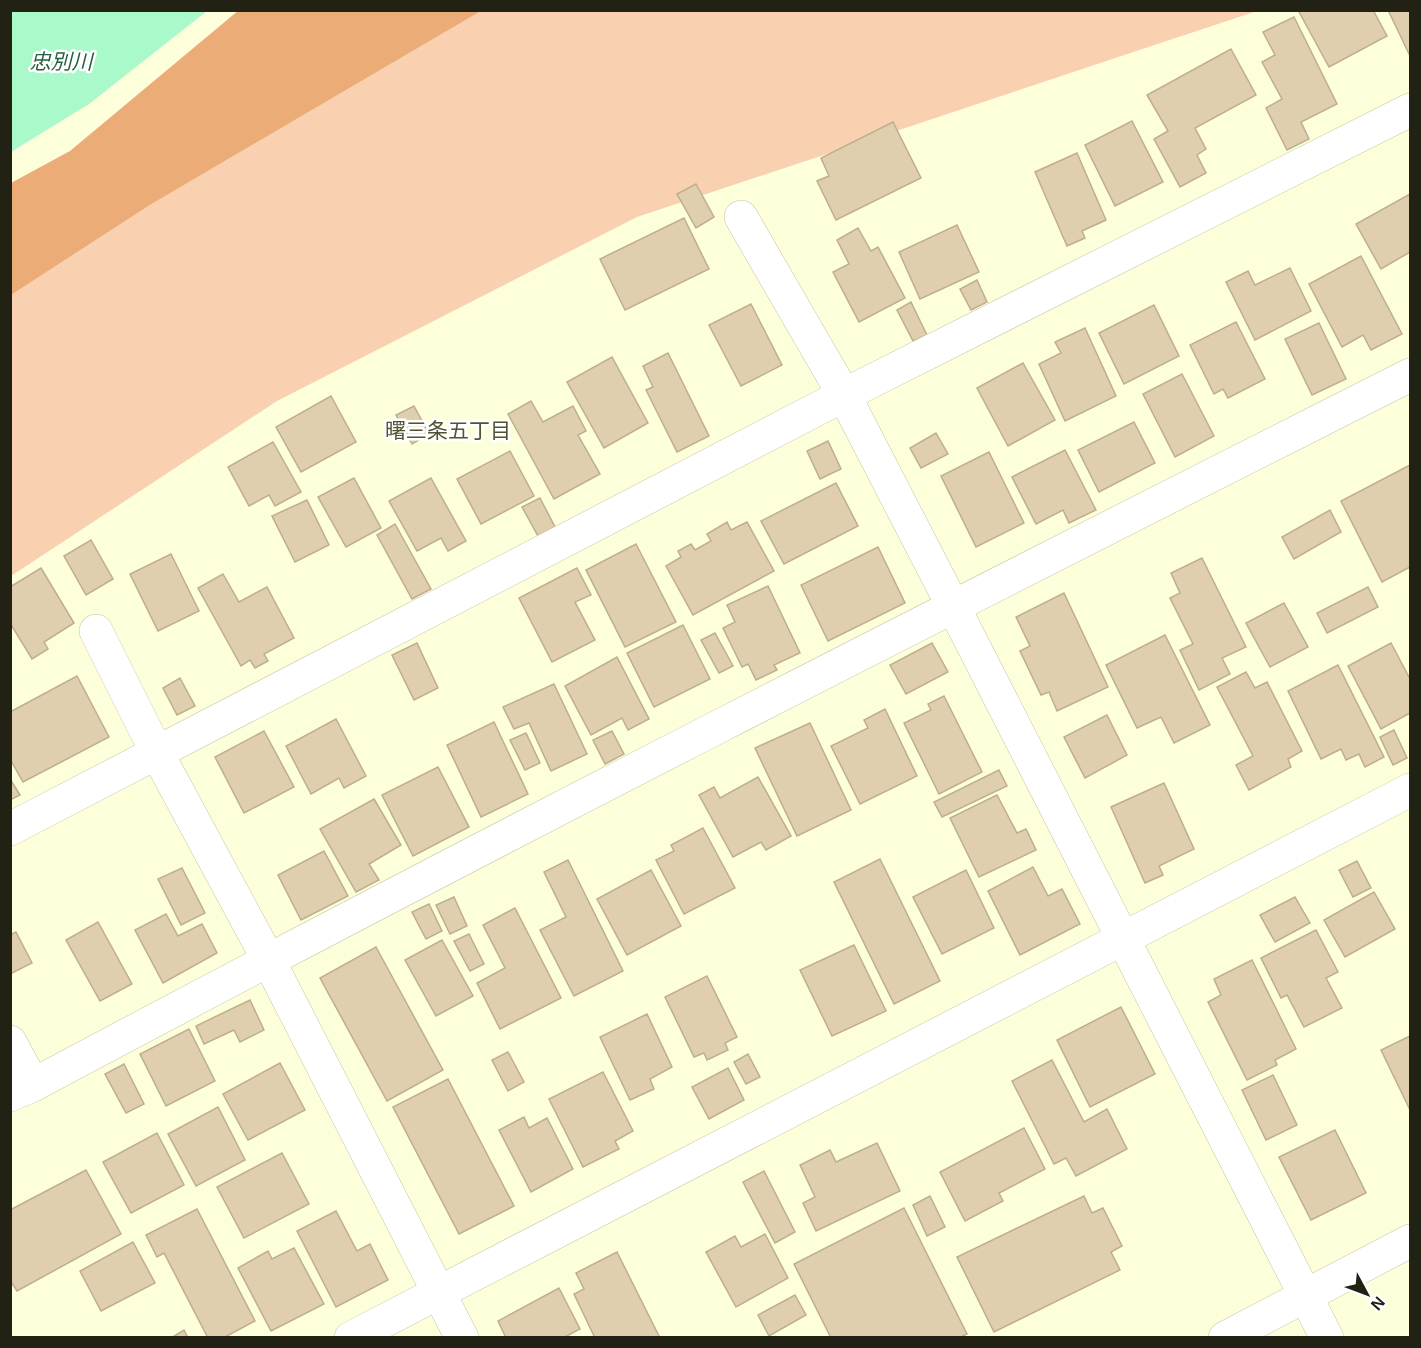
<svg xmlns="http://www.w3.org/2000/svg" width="1421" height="1348" viewBox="0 0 1421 1348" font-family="Helvetica,'Noto Sans JP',sans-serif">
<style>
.green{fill:#f9d1b1}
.forest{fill:#ebac78}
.water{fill:#a9f9cb}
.building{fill:#e0cfae;stroke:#beae8e;stroke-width:1.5}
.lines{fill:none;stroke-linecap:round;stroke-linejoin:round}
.minor-casing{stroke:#c6c8a4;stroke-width:34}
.minor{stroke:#fff;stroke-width:33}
.labels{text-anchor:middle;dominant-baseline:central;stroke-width:5;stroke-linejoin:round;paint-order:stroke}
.water-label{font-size:21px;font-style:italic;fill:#276043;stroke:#fff}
.neighbourhood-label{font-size:21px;fill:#535334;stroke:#fff}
</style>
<rect width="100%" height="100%" fill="#fdfeda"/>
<!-- green -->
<polygon class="green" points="481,11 1261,11 1254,12 637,217 277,401 11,576 11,295 150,205"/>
<!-- forest -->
<polygon class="forest" points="239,10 481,11 150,205 11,295 11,183 70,151"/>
<!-- water -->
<polygon class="water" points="11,10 207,10 207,11 89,104 11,152"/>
<!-- building -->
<g class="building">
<polygon points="1298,10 1373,10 1387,36 1329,67"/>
<polygon points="1388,10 1410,10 1410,56"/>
<polygon points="1294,17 1337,104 1301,122 1309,139 1287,150 1266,108 1282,99 1262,62 1275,55 1263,32"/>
<polygon points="1231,49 1256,95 1195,128 1206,149 1197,155 1206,173 1180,187 1154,139 1168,131 1147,95"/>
<polygon points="1132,121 1163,182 1115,206 1085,145"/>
<polygon points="893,122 921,178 836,220 817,181 829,176 821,158"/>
<polygon points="1077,153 1106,220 1082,231 1085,238 1067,246 1035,172"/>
<polygon points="696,184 714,217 696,228 677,194"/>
<polygon points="1410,194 1410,252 1381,269 1356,224"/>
<polygon points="684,218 709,269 625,310 600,259"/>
<polygon points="957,225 979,272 920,299 899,252"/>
<polygon points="858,228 871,251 878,247 905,298 859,322 833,272 849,264 837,240"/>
<polygon points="1361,256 1402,334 1371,350 1363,335 1342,347 1309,284"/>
<polygon points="1290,268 1311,311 1255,340 1226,282 1248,271 1255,285"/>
<polygon points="977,280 987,302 971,310 960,289"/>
<polygon points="911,302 927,335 913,341 897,310"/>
<polygon points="751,304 782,365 741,386 709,325"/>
<polygon points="1154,305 1179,356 1124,384 1099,333"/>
<polygon points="1236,322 1265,379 1228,398 1223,389 1214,394 1190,345"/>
<polygon points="1319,323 1346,379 1312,395 1285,339"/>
<polygon points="1085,328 1116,396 1065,421 1039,364 1061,353 1055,342"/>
<polygon points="668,353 709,436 677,452 646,390 653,387 643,366"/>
<polygon points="612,357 648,423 604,448 567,382"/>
<polygon points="1023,363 1055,420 1008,446 977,388"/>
<polygon points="1182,374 1214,436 1175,457 1143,394"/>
<polygon points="331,396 356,442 301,472 276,427"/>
<polygon points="531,401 543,422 573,406 586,431 578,435 600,474 554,499 508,414"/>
<polygon points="414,406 429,434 412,444 396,415"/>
<polygon points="1134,422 1155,463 1099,492 1078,450"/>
<polygon points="936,433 948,454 921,468 910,448"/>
<polygon points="828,441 841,469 820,479 807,451"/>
<polygon points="273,442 301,492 275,506 269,495 249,506 228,467"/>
<polygon points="1065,450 1096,510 1069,523 1063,510 1036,524 1012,477"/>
<polygon points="510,451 534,496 481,524 457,479"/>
<polygon points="989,452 1024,523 976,547 941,476"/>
<polygon points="1410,465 1410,567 1382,582 1341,501"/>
<polygon points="354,478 381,528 346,547 318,497"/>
<polygon points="431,478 466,541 448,551 441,538 417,551 389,501"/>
<polygon points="836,483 858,526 784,564 761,521"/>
<polygon points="540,498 555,527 538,536 522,507"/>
<polygon points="307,500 329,545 295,562 272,516"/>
<polygon points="1330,510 1341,532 1294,559 1282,537"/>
<polygon points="727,522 731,530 747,522 774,571 693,615 666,566 681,557 678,551 691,544 695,550 711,541 707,534"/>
<polygon points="395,524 431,589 412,599 377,535"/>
<polygon points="91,540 113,579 86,595 64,556"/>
<polygon points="636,544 676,622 625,647 586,570"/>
<polygon points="878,547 905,603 828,641 801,585"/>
<polygon points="171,554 199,611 158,631 130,574"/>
<polygon points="1202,558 1246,647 1222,658 1230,674 1199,690 1180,650 1193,644 1170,598 1180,593 1171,573"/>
<polygon points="41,568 74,623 44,642 48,649 32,659 10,623 10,587"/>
<polygon points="577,568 591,595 575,602 595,640 552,662 519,598"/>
<polygon points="223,574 239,602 267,587 294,638 264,654 268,661 255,668 250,660 241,666 198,588"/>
<polygon points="768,586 800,653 774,665 777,670 756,680 748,664 742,667 723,628 735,622 727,605"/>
<polygon points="1368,587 1378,607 1327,633 1317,613"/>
<polygon points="1064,593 1108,687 1057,711 1049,692 1041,695 1020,651 1030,646 1016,617"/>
<polygon points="1284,603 1308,647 1270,667 1246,623"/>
<polygon points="683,625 710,679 654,707 627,653"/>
<polygon points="715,633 733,666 719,673 701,640"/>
<polygon points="1165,635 1210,725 1174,743 1161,717 1137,728 1106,665"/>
<polygon points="417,643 438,688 414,700 392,655"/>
<polygon points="932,643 948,672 906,694 890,665"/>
<polygon points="1391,643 1410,679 1410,713 1381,729 1348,666"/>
<polygon points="617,657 649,719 628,730 622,718 591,735 565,686"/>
<polygon points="1338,665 1384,757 1365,767 1359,754 1346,760 1341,749 1321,759 1288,691"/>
<polygon points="1246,672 1255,688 1267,682 1302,751 1288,759 1291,767 1249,790 1236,765 1253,756 1217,687"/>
<polygon points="77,676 109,737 23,782 10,759 10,712"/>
<polygon points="180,678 195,706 177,715 163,688"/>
<polygon points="554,684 587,754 551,771 529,723 514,729 503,707"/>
<polygon points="944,696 982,772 939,794 904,723 931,710 928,704"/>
<polygon points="885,709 917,776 860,804 831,746 868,728 864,720"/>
<polygon points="1107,715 1127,755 1085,778 1064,737"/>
<polygon points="336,719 366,776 344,788 339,778 311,794 286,746"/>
<polygon points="494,722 528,794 481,817 447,745"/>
<polygon points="810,723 851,810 797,836 755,748"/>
<polygon points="1394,730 1407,758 1393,765 1380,737"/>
<polygon points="264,731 294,787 244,813 215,757"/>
<polygon points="612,731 624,754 605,764 593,740"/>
<polygon points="526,733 540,763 525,770 510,740"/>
<polygon points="438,767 469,827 413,856 382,795"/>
<polygon points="999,770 1007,786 942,817 934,802"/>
<polygon points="758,777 791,836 766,850 761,842 733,857 699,795 714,787 720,798"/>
<polygon points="10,779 20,795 10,800"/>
<polygon points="1164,783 1194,849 1159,866 1163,875 1145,883 1111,807"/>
<polygon points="997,795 1017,833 1026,829 1036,850 979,877 950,818"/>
<polygon points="374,799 401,845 369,864 379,880 356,892 320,829"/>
<polygon points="703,828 735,888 684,914 656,860 674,851 671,845"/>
<polygon points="324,851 348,896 301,920 278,875"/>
<polygon points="880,859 940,981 894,1004 834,882"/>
<polygon points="568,860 623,971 574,996 540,930 566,917 544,872"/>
<polygon points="1357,861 1371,888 1353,897 1339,870"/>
<polygon points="1033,867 1048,896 1062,889 1080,924 1020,955 988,891"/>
<polygon points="182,868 205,913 181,925 158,879"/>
<polygon points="651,870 681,926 627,955 597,899"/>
<polygon points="966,870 994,928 942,954 913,897"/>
<polygon points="1374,892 1395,929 1345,957 1324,920"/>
<polygon points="454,897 467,926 450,934 436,905"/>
<polygon points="1295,897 1310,923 1275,942 1260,915"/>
<polygon points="429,904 442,931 426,939 412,912"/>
<polygon points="515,908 561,998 500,1029 477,983 505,968 483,925"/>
<polygon points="166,914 178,936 202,924 217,953 163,983 135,930"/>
<polygon points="98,922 132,984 100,1001 66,940"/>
<polygon points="1316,930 1338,972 1326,978 1342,1008 1304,1027 1287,995 1281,998 1261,958"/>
<polygon points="16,932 32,963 10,974 10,935"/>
<polygon points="469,934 484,964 470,971 454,941"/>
<polygon points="442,940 473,996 436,1016 405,960"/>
<polygon points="854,945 886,1011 832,1036 800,970"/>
<polygon points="376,947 443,1070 387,1101 320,978"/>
<polygon points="1252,960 1296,1049 1275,1060 1277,1065 1247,1080 1208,1002 1221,995 1214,979"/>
<polygon points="707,976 737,1037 725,1043 728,1050 707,1060 704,1053 694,1057 665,997"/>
<polygon points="250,1000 264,1030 240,1042 234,1030 204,1044 196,1026"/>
<polygon points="1121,1007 1155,1074 1090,1107 1057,1040"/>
<polygon points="647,1014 672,1067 650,1079 654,1089 630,1100 600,1037"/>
<polygon points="189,1029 215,1081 166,1106 140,1054"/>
<polygon points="1410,1036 1410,1110 1381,1050"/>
<polygon points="508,1052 524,1082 508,1091 492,1060"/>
<polygon points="748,1054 760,1077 746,1084 734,1062"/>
<polygon points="1052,1060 1084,1122 1107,1109 1127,1149 1076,1176 1066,1158 1054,1164 1012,1081"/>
<polygon points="280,1063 305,1110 248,1140 223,1094"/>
<polygon points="124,1064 144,1104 126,1113 105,1074"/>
<polygon points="728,1068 744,1100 709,1119 692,1087"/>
<polygon points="603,1072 633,1131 615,1141 619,1149 583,1167 549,1099"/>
<polygon points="1273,1075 1297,1125 1266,1140 1242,1090"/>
<polygon points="448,1079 514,1206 459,1234 393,1107"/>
<polygon points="218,1107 245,1160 196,1186 168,1134"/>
<polygon points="524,1117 529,1128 547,1118 573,1169 531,1192 499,1130"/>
<polygon points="1024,1128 1045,1169 999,1193 1003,1201 965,1221 940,1172"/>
<polygon points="1335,1130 1366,1193 1311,1220 1279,1157"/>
<polygon points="157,1133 184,1185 131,1213 103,1162"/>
<polygon points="877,1143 900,1191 816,1231 803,1203 815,1197 800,1165 830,1150 836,1162"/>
<polygon points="282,1153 309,1204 244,1238 217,1187"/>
<polygon points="86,1170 121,1234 17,1291 10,1280 10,1210"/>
<polygon points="764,1171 795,1232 775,1243 743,1182"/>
<polygon points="930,1196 945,1227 927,1236 913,1205"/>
<polygon points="1084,1196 1092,1213 1103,1208 1122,1246 1111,1252 1120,1270 994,1332 957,1257"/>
<polygon points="904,1208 967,1334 959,1338 831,1338 794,1264"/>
<polygon points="197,1209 255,1321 223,1338 208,1338 164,1253 157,1257 146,1235"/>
<polygon points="336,1211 357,1251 370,1244 388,1280 336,1307 297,1231"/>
<polygon points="765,1234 788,1278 736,1307 706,1252 735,1236 741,1247"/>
<polygon points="133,1242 155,1283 101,1311 80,1271"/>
<polygon points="294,1248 324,1304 271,1331 238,1268 268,1251 272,1259"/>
<polygon points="617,1252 660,1338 595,1338 574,1294 584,1289 576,1273"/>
<polygon points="559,1288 580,1329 563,1338 506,1338 498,1321"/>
<polygon points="795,1295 806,1315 769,1336 758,1315"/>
<polygon points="184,1330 188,1338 171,1338"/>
</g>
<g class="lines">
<defs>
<g id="minor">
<polyline points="741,217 844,395 953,606 1327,1338"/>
<polyline points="96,631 157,753 268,959 462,1338"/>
<polyline points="10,829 844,395 1410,110"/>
<polyline points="10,1042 33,1085"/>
<path d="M10,1095L33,1085C488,842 949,608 1410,375"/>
<polyline points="351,1338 1410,790"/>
<polyline points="1225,1338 1410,1241"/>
</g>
</defs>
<!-- minor casing -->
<use href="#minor" class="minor-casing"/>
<!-- minor -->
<use href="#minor" class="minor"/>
</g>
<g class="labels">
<!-- water labels -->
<g class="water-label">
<text x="61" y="61">忠別川</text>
</g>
<!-- neighbourhood labels -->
<g class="neighbourhood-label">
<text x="448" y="430">曙三条五丁目</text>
</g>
</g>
<!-- border -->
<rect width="1421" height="1348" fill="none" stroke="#212214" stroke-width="24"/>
<!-- north arrow -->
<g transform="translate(1367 1294) rotate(131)" stroke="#ffffff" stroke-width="4.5" paint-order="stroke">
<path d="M0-4.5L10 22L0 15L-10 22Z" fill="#212214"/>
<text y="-9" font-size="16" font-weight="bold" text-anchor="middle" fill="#212214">N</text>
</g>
</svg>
